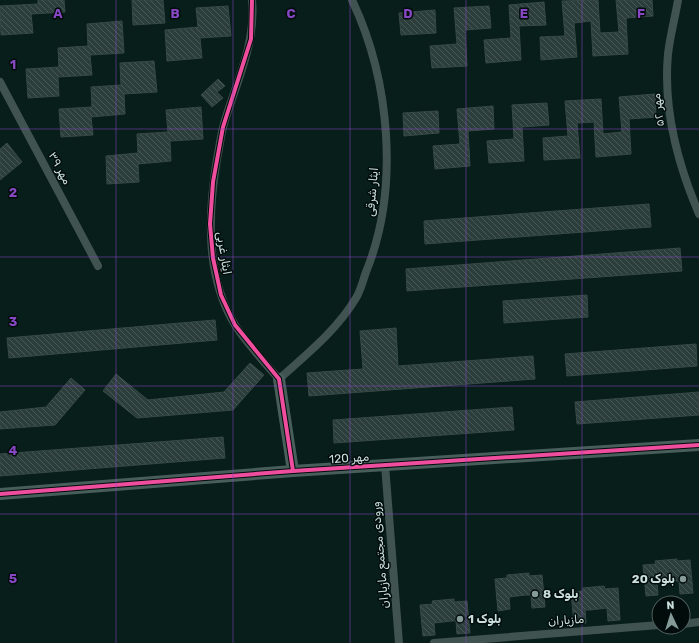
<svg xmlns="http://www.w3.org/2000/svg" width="699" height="643" viewBox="0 0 699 643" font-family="Rubik,Vazirmatn,sans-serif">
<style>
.building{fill:url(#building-back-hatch);stroke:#374946}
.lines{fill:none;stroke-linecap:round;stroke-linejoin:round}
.street{stroke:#405351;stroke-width:8}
.secondary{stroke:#475e5b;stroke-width:12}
.cycleway-casing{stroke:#010c0b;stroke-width:6}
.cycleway{stroke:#ef4d9e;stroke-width:4}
.grid{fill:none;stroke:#8747c3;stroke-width:1;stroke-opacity:0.55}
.poi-dot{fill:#869b98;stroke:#010c0b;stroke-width:1.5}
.labels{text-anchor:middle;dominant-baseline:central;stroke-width:3;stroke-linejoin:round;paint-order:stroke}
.street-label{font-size:12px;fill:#cadfdb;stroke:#010c0b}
.poi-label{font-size:12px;font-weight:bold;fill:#cadfdb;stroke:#010c0b;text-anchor:start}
.grid-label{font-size:13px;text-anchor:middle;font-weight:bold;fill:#8747c3;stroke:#010c0b;stroke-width:3;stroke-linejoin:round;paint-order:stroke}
</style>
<defs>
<pattern id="building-back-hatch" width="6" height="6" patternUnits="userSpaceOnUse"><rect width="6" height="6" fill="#2c3e3c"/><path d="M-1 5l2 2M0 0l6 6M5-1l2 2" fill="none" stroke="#495958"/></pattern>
</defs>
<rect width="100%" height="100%" fill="#081e1b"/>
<!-- building -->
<g class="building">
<polygon points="38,0 64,0 65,12 31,14 33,33 1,35 0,6 38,4"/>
<polygon points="132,0 163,0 165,23 133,25"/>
<polygon points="598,0 600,33 619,32 616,0 652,0 653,16 626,18 628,54 593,56 591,21 574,23 577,57 541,60 540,37 565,36 562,1"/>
<polygon points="544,2 546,25 519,26 521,60 486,63 484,40 511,38 509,5"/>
<polygon points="228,6 231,36 200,38 202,58 167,61 165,30 198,27 196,8"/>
<polygon points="489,6 491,28 465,30 467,66 432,68 430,46 457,44 454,8"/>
<polygon points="435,10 436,33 401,35 399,13"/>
<polygon points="122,21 124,53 90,55 92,75 58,77 59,96 28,98 26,69 59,67 58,48 88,46 87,24"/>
<polygon points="154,61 157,92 124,94 125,114 91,117 93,135 61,137 59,109 92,107 91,87 121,85 120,63"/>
<polygon points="218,79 225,86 217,92 223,98 212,107 201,95"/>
<polygon points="655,94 656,117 629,119 631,154 596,157 594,122 577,123 580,158 544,160 543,138 568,136 565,101 601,99 603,134 622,132 619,97"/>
<polygon points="547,103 549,125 522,127 524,161 489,163 487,141 514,139 512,105"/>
<polygon points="493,106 494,129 468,131 470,166 435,169 433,146 460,144 457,109"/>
<polygon points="201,107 203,139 170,141 171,161 138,164 139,182 107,184 106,156 138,153 137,134 168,132 166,110"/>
<polygon points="438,111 439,133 404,136 403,113"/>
<polygon points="7,143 22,162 0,180 0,149"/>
<polygon points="649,204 651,227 425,244 424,221"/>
<polygon points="680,248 682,271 407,291 406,269"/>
<polygon points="587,295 588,317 504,323 503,301"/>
<polygon points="215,320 217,340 9,358 7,338"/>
<polygon points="396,328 398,366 533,356 535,379 309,396 307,373 363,369 360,331"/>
<polygon points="696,344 697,366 567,376 565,354"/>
<polygon points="250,363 264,375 233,410 137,418 103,391 116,374 148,400 224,392"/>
<polygon points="71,378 85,390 55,425 0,429 0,412 46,407"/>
<polygon points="699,392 699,415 577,424 575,402"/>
<polygon points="512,407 514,430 334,443 333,420"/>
<polygon points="223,437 225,458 0,476 0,454"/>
<polygon points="677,559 677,561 690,560 693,593 680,594 679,581 674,581 657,583 658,595 646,596 643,565 656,564 655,561"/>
<polygon points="529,573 529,576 542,575 545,607 532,608 531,595 526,595 509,597 510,609 498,611 495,579 507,578 507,575"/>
<polygon points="604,586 605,589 618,588 620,620 608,621 607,608 590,610 585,610 586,623 574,624 571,592 583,591 583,588"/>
<polygon points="454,599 454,602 467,601 470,633 457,634 456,621 452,621 434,623 435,635 423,636 420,605 433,604 432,601"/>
</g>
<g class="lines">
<!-- street -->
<g class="street">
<path d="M252,0C256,41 238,79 226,117C221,131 220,145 217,159C208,213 205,276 235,325C247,344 264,362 279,379C307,354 337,330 356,298C361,290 363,280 366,272C400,189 390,80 352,0"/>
<path d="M678,0C675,18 670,36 668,54C663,108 678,165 699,214"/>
<polyline points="0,82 98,266"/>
<polyline points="385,465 399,643"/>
<polyline points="683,624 699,622"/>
<polyline points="434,643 659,625"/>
</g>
<!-- secondary -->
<g class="secondary">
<polyline points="279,379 293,471"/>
<polyline points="0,494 293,471 699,445"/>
</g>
<defs>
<g id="cycleway">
<polyline points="252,0 251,39 223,127 213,182 210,224 213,258 221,295 235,325 279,379 293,471"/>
<polyline points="0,494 293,471 699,445"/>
</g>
</defs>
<!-- cycleway casing -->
<use href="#cycleway" class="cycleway-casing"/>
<!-- cycleway -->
<use href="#cycleway" class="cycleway"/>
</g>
<!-- grid -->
<path class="grid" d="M116,0V643M233,0V643M350,0V643M466,0V643M582,0V643M0,129H699M0,257H699M0,386H699M0,514H699"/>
<!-- markers -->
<g class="poi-dot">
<circle cx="683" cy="579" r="4"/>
<circle cx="535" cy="594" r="4"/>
<circle cx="460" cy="619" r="4"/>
</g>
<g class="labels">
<!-- street labels -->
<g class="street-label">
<text transform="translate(658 110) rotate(-97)">مهر ۵۲</text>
<text transform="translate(60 168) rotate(62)">مهر ۳۹</text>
<text transform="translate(372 192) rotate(-85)">ایثار شرقی</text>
<text transform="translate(224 253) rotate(81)">ایثار غربی</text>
<text transform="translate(349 458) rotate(-4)">مهر 120</text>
<text transform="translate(380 555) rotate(-95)">ورودی مجتمع مازیاران</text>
<text transform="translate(566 620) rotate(-4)">مازیاران</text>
</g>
<!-- poi labels -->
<g class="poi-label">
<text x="675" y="579" text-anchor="end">بلوک 20</text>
<text x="543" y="594">بلوک 8</text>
<text x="468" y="619">بلوک 1</text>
</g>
</g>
<g class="grid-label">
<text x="58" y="18">A</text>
<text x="175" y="18">B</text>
<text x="291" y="18">C</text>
<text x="408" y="18">D</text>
<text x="524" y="18">E</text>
<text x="641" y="18">F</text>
<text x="13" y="69">1</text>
<text x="13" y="197">2</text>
<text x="13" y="326">3</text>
<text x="13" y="455">4</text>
<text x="13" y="583">5</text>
</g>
<!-- north arrow -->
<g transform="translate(671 615) rotate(356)"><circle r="19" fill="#010c0b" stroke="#51605e"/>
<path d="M0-3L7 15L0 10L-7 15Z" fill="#869b98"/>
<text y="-6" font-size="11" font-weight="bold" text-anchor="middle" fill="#cadfdb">N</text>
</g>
</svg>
